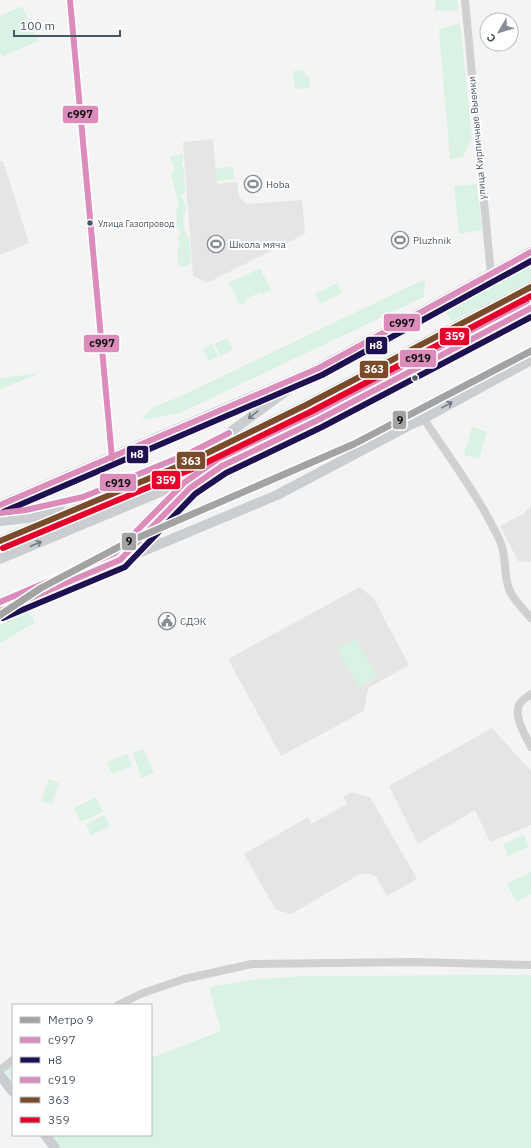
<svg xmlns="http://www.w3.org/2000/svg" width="531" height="1148" viewBox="0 0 531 1148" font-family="'IBM Plex Sans',sans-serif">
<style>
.education{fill:#e6e5e6}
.green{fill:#d9f2e3}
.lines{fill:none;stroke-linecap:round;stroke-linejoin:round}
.minor{stroke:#ced0d2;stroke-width:8}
.major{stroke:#caced1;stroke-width:10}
.bus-1-casing{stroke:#fff;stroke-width:9}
.bus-2-casing{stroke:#fff;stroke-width:9}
.bus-3-casing{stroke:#fff;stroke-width:9}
.bus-4-casing{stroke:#fff;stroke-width:9}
.bus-5-casing{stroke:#fff;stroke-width:9}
.bus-1{stroke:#db8cbb;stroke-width:6}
.bus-2{stroke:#1f1051;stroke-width:6}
.bus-3{stroke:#db8cbb;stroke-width:6}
.bus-4{stroke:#7a4b2a;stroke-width:6}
.bus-5{stroke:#e4002b;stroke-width:6}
.metro-1-casing{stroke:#fff;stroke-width:10}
.metro-1{stroke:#a3a3a4;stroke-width:7}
.oneway{stroke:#707a83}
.bus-dot{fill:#4a5661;stroke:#fff;stroke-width:1.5}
.labels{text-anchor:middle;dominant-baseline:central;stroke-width:4;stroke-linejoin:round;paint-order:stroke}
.bus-label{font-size:9px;fill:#4a5661;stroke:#fff;text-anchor:start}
.street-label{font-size:10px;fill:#4a5661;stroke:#fff}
.poi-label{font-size:10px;fill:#4a5661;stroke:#fff;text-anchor:start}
.line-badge{stroke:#fff;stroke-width:1.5}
.badge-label{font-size:11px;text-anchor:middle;font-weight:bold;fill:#fff}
.pale-badge-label{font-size:11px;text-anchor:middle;font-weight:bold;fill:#111}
</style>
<rect width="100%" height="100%" fill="#f4f4f4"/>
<!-- education -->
<g class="education">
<polygon points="213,139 217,184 237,182 239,197 247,204 302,200 305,234 207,283 193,276 183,142"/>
<polygon points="0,161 3,161 29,243 0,255"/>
<polygon points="531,506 531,562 518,561 500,526 523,514"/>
<polygon points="360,587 374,599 409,665 368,688 364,711 281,756 228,659"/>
<polygon points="492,728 531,771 531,825 490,842 475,810 418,844 389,786"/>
<polygon points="351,792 370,797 417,879 387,896 376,877 371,874 360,874 291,914 276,910 244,854 308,817 311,824 347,804 343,797"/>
</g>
<!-- green -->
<g class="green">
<polygon points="436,0 457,0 458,10 435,11"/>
<polygon points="22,6 38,41 2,57 0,53 0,16"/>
<polygon points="460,23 472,138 463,157 450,159 439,29"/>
<polygon points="305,70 305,76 309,76 310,88 295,89 293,71"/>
<path d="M183,154V161L181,163L184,169L185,192L181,195L185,204L186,212L183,215L184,229L189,239L191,262L187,266L180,267C176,260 176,251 180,244L177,238L181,233L177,227L176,209L179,206L171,174L175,170L170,157Z"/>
<polygon points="233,167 234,179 216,181 215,168"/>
<polygon points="477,184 482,230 459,234 454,186"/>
<polygon points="531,257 531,281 452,321 441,306"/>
<polygon points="260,268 271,290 262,294 261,292 246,299 247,302 240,305 229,283"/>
<polygon points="425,279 424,297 180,413 141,420 153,407 177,398"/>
<polygon points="337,283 342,293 320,304 315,294"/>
<polygon points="227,338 233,350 220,356 214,344"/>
<polygon points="212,344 218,356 209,361 203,349"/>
<polygon points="41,373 0,389 0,378"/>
<polygon points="472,427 487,432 479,459 464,455"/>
<polygon points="27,611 34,620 34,623 0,643 0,625"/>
<polygon points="356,638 377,677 359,688 337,649"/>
<polygon points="143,749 154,773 141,778 133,753"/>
<polygon points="127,754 132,766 112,774 107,762"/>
<polygon points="49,779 59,783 52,804 41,801"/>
<polygon points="96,797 103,812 81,822 74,808"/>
<polygon points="104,815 110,826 91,835 86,824"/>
<polygon points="524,835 529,847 508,856 503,844"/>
<polygon points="531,872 531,894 516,902 507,884"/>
<polygon points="531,975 531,1148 61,1148 51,1135 151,1135 151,1058 221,1031 209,987 258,979 304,976"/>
<polygon points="13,1062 13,1083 6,1073 5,1067"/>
</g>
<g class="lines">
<!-- minor -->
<g class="minor">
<polyline points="70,0 112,458"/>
<polyline points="465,0 491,275"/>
<path d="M423,418C450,458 480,498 500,541C507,557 503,573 509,589C513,600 523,609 531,618"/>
<path d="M531,694C528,697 523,699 521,702C511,714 526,736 531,747"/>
<polyline points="118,1005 143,993 184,979 252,964 413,962 531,965"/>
<polyline points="0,1070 13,1060"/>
</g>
<!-- major -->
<g class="major">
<polyline points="417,422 531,360"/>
<polyline points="214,444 297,383"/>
<polyline points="0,505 319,368 531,252"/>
<polyline points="0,521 27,518 60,510"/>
<polyline points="0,541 193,460 306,405 531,287"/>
<polyline points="124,555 190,488 206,476"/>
<polyline points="0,559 222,466 318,420 531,308"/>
<polyline points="0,611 277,495 423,418"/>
<polyline points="0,1075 13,1092"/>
<polyline points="45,1135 55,1148"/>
</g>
<defs>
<g id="bus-1">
<polyline points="70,0 112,458"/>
<polyline points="0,505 319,368 531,252"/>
<polyline points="0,611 120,560 190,488 222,466 318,420 531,308"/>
</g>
<g id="bus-2">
<polyline points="3,512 322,375 531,261"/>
<polyline points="3,618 125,567 195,494 226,473 322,427 531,317"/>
</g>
<g id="bus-3">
<polyline points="0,513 26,510 83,497 190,453 229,433"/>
<polyline points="0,602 115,553 185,482 218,459 314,413 527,301"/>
</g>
<polyline id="bus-4" points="0,541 193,460 306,405 531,287"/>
<polyline id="bus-5" points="3,548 197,467 310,412 531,296"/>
</defs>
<!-- bus-1 casing -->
<use href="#bus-1" class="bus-1-casing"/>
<!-- bus-2 casing -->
<use href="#bus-2" class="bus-2-casing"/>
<!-- bus-3 casing -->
<use href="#bus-3" class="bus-3-casing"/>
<!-- bus-4 casing -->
<use href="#bus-4" class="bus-4-casing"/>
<!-- bus-5 casing -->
<use href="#bus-5" class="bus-5-casing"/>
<!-- bus-1 -->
<use href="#bus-1" class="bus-1"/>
<!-- bus-2 -->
<use href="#bus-2" class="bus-2"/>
<!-- bus-3 -->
<use href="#bus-3" class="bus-3"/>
<!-- bus-4 -->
<use href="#bus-4" class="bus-4"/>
<!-- bus-5 -->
<use href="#bus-5" class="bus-5"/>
<defs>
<polyline id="metro-1" points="0,615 41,588 128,542 354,444 531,351"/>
</defs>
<!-- metro-1 casing -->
<use href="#metro-1" class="metro-1-casing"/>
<!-- metro-1 -->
<use href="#metro-1" class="metro-1"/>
</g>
<!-- one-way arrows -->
<defs><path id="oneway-shaft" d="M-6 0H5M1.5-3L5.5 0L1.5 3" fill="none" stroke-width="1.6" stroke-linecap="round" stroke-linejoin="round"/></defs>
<g class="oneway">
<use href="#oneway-shaft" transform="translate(447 405) rotate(-29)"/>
<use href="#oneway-shaft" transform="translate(253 415) rotate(141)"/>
<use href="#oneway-shaft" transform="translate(36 544) rotate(-23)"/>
</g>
<!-- icons -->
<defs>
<symbol id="stadium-ring" viewBox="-11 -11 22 22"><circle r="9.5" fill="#fff" stroke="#868d94" stroke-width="1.5"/><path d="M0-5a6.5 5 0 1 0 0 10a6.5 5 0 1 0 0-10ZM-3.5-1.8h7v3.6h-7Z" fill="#868d94"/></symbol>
<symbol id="civic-ring" viewBox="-11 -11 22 22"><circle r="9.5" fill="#fff" stroke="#868d94" stroke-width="1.5"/><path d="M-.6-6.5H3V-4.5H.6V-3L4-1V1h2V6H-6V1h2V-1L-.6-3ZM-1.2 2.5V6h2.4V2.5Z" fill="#868d94"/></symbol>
</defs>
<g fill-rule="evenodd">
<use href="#stadium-ring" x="243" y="174" width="20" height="20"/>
<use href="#stadium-ring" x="390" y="230" width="20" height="20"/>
<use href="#stadium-ring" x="206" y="234" width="20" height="20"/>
<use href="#civic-ring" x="157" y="611" width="20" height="20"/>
</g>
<!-- markers -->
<g class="bus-dot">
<circle cx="90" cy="223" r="3.5"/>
<circle cx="415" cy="378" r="3.5"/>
</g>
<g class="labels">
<!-- bus labels -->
<g class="bus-label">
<text x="98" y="223">Улица Газопровод</text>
</g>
<!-- street labels -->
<g class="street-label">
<text transform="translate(477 138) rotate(-95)">улица Кирпичные Выемки</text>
</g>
<!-- poi labels -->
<g class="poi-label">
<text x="266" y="184">Hoba</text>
<text x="413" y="240">Pluzhnik</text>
<text x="229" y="244">Школа мяча</text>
<text x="180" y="621">СДЭК</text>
</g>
</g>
<g class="line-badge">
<rect x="62" y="105" width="37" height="19" rx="4" fill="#db8cbb"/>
<rect x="383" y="313" width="38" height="19" rx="4" fill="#db8cbb"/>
<rect x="439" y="327" width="31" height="19" rx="4" fill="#e4002b"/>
<rect x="83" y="334" width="37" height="19" rx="4" fill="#db8cbb"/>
<rect x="365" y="336" width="23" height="19" rx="4" fill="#1f1051"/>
<rect x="399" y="349" width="38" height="19" rx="4" fill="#db8cbb"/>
<rect x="359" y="360" width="30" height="19" rx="4" fill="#7a4b2a"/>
<rect x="392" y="410" width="15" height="20" rx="4" fill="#a3a3a4"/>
<rect x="126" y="445" width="23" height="19" rx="4" fill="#1f1051"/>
<rect x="176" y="451" width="30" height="19" rx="4" fill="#7a4b2a"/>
<rect x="151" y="470" width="30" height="20" rx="4" fill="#e4002b"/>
<rect x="99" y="473" width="38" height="19" rx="4" fill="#db8cbb"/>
<rect x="121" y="532" width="16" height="19" rx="4" fill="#a3a3a4"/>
</g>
<g class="badge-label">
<text x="455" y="340">359</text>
<text x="376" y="349">н8</text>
<text x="374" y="373">363</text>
<text x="137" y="458">н8</text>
<text x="191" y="465">363</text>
<text x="166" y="484">359</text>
</g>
<g class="pale-badge-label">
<text x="80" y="118">с997</text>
<text x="402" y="327">с997</text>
<text x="102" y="347">с997</text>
<text x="418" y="362">с919</text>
<text x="400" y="424">9</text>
<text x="118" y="487">с919</text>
<text x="129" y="545">9</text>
</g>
<!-- legend -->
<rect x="12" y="1004" width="140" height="132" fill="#ffffff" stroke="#b7bbc0"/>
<rect x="20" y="1017" width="20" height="6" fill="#a3a3a4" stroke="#b7bbc0"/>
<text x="48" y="1024" font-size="12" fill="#4a5661">Метро 9</text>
<rect x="20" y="1037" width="20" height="6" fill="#db8cbb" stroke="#b7bbc0"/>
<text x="48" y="1044" font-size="12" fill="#4a5661">с997</text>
<rect x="20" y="1057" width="20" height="6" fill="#1f1051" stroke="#b7bbc0"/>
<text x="48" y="1064" font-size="12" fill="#4a5661">н8</text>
<rect x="20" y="1077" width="20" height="6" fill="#db8cbb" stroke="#b7bbc0"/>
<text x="48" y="1084" font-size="12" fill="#4a5661">с919</text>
<rect x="20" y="1097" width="20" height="6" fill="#7a4b2a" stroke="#b7bbc0"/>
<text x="48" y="1104" font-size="12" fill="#4a5661">363</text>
<rect x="20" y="1117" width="20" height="6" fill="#e4002b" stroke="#b7bbc0"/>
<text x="48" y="1124" font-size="12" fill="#4a5661">359</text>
<!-- north arrow -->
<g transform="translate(499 32) rotate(232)"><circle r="19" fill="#ffffff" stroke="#b7bbc0"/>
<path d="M0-3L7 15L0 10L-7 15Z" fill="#868d94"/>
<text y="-6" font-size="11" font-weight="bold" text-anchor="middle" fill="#4a5661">С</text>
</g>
<!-- scale -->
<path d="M14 30v6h106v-6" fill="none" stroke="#4a5661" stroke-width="2"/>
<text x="20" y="30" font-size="12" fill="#4a5661" stroke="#ffffff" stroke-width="3" paint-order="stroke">100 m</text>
</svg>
